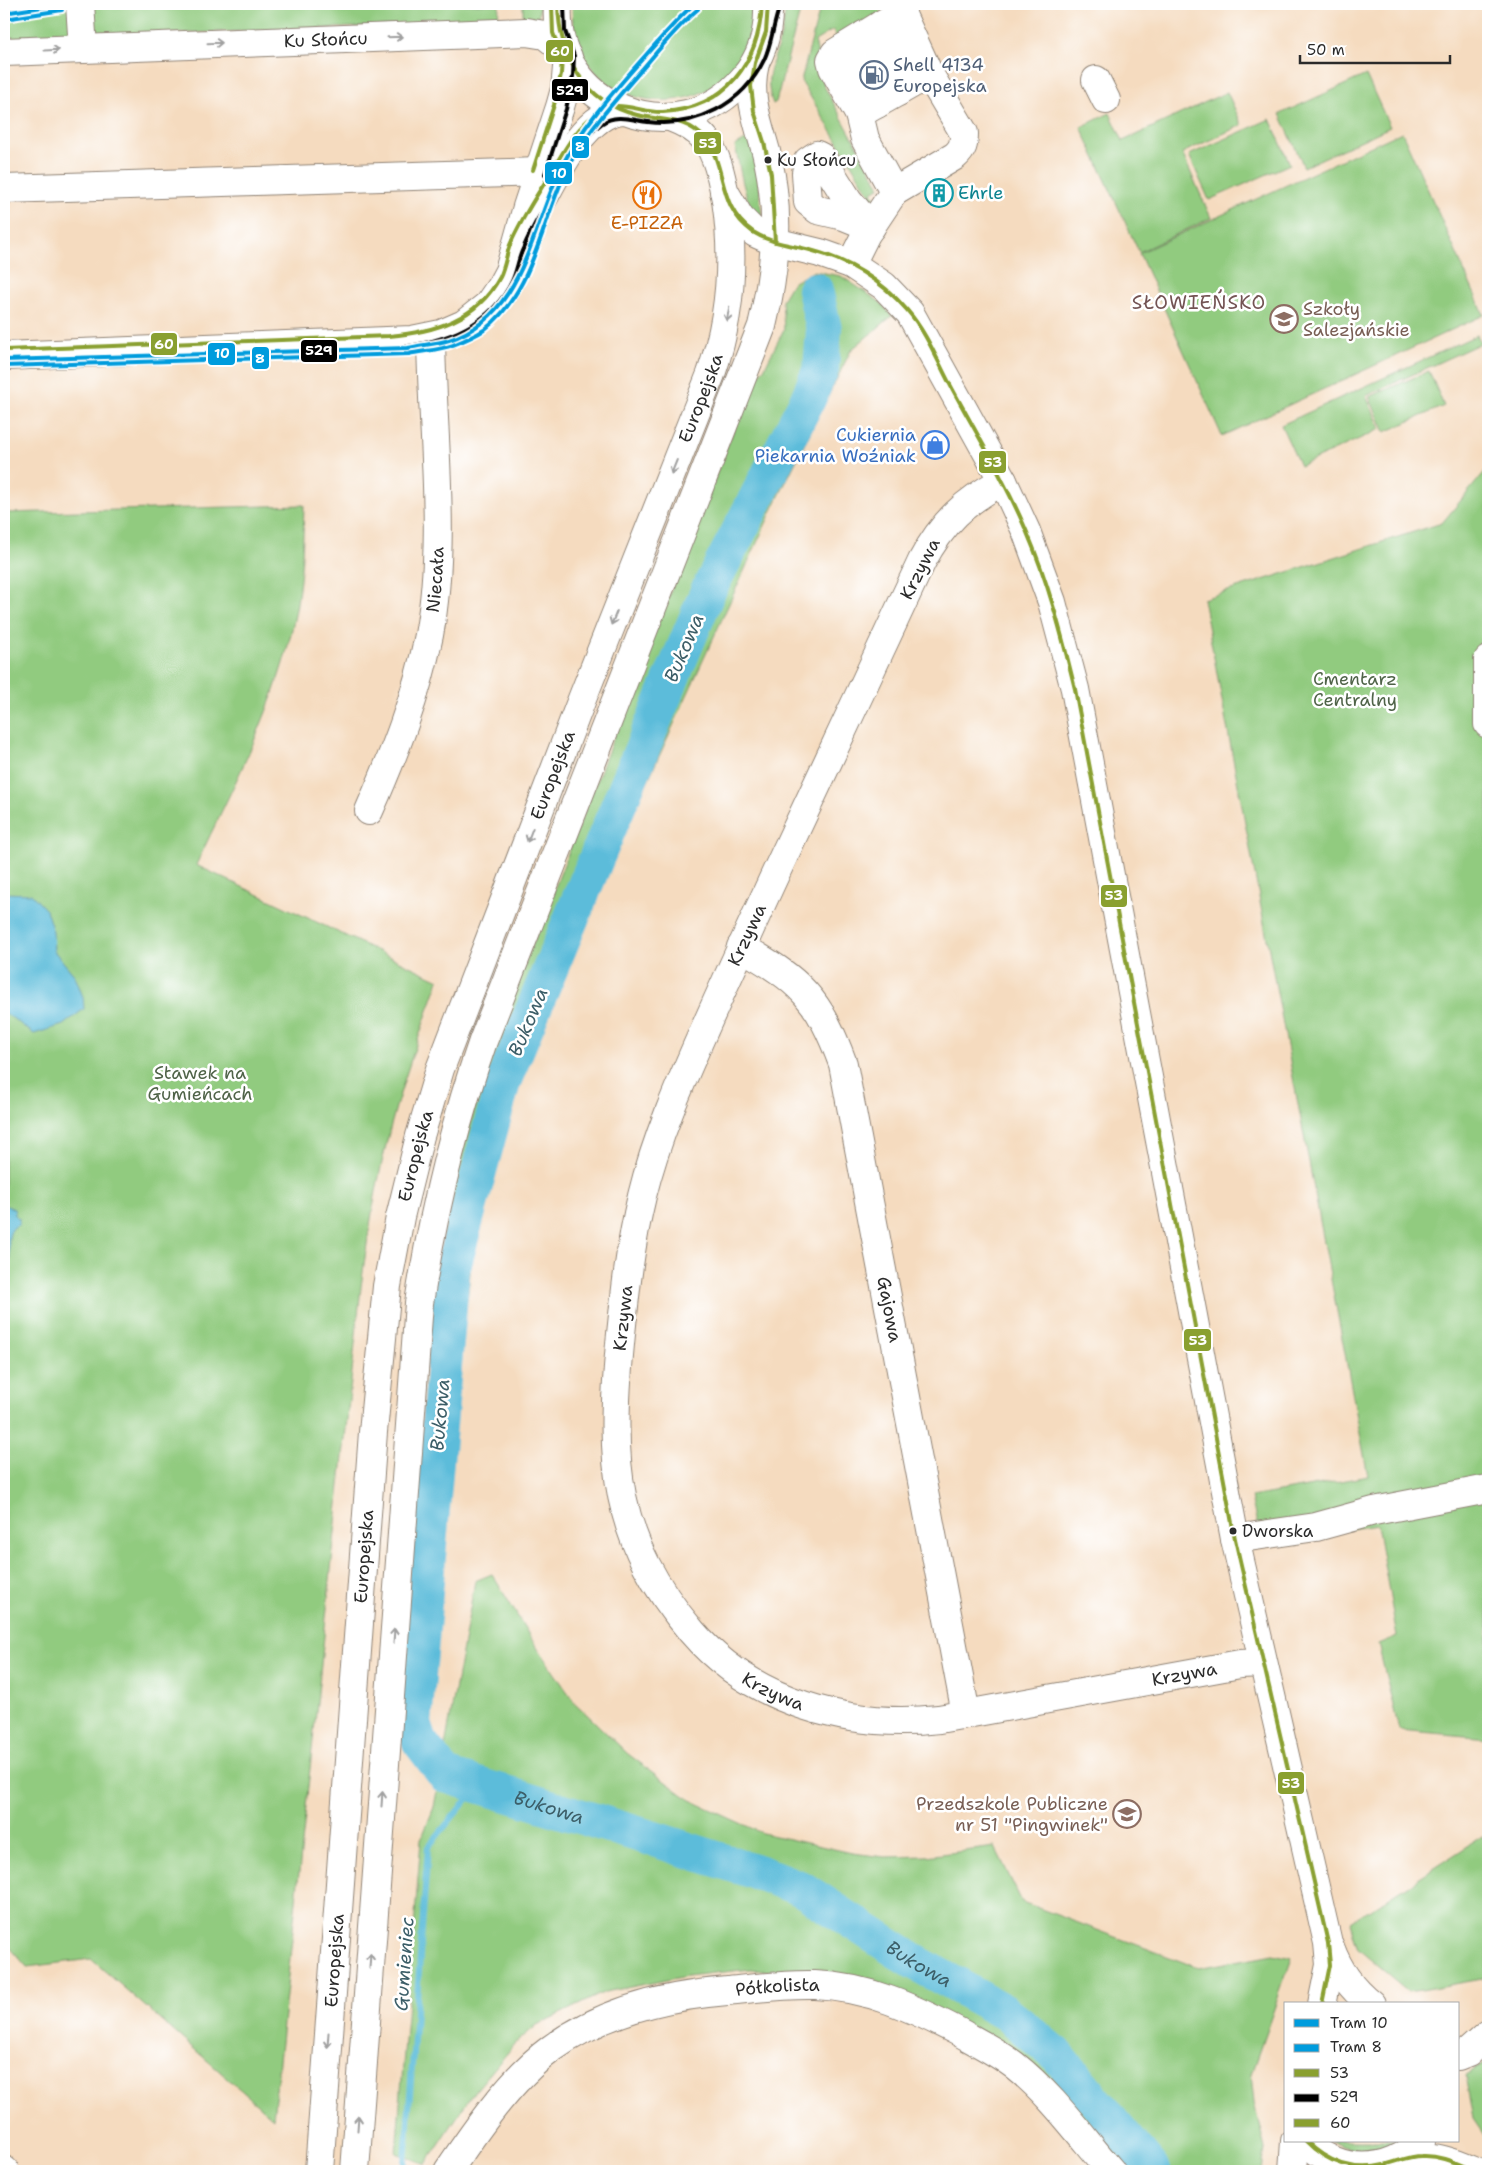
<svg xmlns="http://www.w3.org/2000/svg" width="1492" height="2175" viewBox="0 0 1492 2175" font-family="'Shantell Sans',sans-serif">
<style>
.green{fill:#91cb7f;stroke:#5e7b55}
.water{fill:#5bbcda;stroke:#437482}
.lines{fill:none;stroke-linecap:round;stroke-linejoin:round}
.stream{stroke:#5bbcda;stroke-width:6}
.river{stroke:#5bbcda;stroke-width:36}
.minor-casing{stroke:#908375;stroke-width:30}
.major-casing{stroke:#908375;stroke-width:30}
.minor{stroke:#fff;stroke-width:28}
.major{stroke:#fff;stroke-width:28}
.bus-1-casing{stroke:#fff;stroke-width:8}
.bus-2-casing{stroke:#fff;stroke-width:8}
.bus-3-casing{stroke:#fff;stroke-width:8}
.bus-1{stroke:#8aa030;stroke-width:4}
.bus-2{stroke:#000;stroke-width:4}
.bus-3{stroke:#8aa030;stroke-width:4}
.tram-1-casing{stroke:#fff;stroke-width:8}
.tram-2-casing{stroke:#fff;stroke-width:8}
.tram-1{stroke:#009cdd;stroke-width:4}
.tram-2{stroke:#009cdd;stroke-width:4}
.oneway{stroke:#a0a0a0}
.bus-dot{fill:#2b2b2b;stroke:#fff;stroke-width:2}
.labels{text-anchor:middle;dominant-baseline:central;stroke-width:5;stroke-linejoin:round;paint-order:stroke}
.bus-label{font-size:17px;fill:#2b2b2b;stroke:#fff;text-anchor:start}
.street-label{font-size:18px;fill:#2b2b2b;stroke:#fff}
.service-label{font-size:18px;fill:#4e5e75;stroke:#fff;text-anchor:start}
.culture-label{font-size:18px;fill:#0d838f;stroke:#fff;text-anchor:start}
.food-label{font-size:18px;fill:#c56008;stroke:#fff}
.education-label{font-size:18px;fill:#785e54;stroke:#fff;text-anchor:start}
.shop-label{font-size:18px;fill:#366cbe;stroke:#fff;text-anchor:end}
.park-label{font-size:18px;fill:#4f6348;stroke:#fff}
.neighbourhood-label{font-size:19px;letter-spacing:1px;fill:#735353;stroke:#fff}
.water-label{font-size:19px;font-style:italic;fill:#3c5e68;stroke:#fff}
.line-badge{stroke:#fff;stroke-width:2}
.badge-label{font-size:14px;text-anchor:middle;font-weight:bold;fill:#fff}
</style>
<rect width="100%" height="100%" fill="#fff"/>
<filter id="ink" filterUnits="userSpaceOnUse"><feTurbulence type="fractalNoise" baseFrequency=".02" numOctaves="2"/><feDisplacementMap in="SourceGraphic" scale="10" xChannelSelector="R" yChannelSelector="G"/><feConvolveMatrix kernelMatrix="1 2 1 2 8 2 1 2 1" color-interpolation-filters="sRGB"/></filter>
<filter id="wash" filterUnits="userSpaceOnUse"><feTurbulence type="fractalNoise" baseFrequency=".0096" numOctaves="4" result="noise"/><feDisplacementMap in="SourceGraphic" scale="20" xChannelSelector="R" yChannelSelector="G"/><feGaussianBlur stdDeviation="1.12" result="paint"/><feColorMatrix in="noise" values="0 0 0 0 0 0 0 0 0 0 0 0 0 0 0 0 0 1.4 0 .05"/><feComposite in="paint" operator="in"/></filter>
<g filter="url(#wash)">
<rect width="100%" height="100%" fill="#f5dbbf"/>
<!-- green -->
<g class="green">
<polygon points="4,4 71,4 72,32 67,38 4,43"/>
<path d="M90,4H499L498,22L106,36C91,32 93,18 90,4Z"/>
<polygon points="523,4 540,4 538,20 523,20"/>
<path d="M572,4H753C759,130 570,135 572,4Z"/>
<path d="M787,4H802L776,102L773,104C762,75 775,63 781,35C784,25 784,14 787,4Z"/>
<polygon points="821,4 882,4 880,14 841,44 833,30 815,41 824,86 880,187 872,192 875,198 873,200 801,81"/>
<polygon points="1366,75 1390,127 1304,167 1280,114"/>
<polygon points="1227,92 1242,125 1182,153 1211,218 1139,252 1081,127 1110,113 1123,141"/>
<polygon points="1270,119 1290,164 1209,200 1189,155"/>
<polygon points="1402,132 1484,315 1222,436 1139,253"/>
<path d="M751,137L758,167L762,220L760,221C743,201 741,170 735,146Z"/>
<polygon points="814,271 841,276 880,302 892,316 851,350 773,508 582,924 493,1149 478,1203 467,1301 434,1304 444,1231 464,1145 489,1056 754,378 764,369 784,329 782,300 792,283"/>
<polygon points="1477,335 1481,343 1366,396 1381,429 1300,466 1281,425"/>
<polygon points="1429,371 1444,406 1385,432 1369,397"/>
<polygon points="1488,468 1488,1738 1399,1730 1378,1644 1397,1636 1377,1525 1261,1542 1251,1497 1368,1476 1203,599 1442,523"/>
<path d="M304,505C303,541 302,578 295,615C278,703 234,784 196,865L439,980C427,1013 415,1047 404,1081C382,1148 370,1217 361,1287L273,2118L91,1959L27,1967L7,1944L4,1936V1391L7,1389L4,1382V513Z"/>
<polygon points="492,1574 532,1640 575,1703 628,1754 690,1800 762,1833 852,1853 885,1857 927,1856 995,1847 1022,1902 1199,1968 1273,1954 1292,1958 1251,2074 1254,2103 1265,2149 1262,2171 1126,2171 1028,2069 866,1981 751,1969 687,1976 605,1992 537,2025 515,2044 471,2096 426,2164 396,2153 421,1840 434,1807 475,1581"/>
<polygon points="1488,1833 1488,1978 1409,1992 1358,1949 1350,1922"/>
<polygon points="1488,2062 1488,2141 1473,2119 1465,2075"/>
<path d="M1328,2141H1396C1375,2155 1350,2154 1328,2141Z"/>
</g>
<!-- water -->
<g class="water">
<polygon points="4,893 31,894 46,910 53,932 54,951 75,976 83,997 84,1009 63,1025 34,1034 4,1012"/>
<path d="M7,1206L14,1209L15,1216L19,1218V1224C4,1231 10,1247 10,1260L4,1267V1209Z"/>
</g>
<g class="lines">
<!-- stream -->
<polyline class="stream" points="405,2163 428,1847 479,1785"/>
<!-- river -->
<path class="river" id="s1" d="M815,290L824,329L821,369L808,399L708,591L503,1082L452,1271L414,1724L420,1742L445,1775L654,1839L763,1874L802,1889L913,1961L1006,2013L1058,2056L1153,2171"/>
</g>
</g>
<g filter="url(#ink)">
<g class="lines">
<defs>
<g id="minor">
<polyline points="80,4 83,49"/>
<polyline points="882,24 916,81"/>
<polyline points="864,35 898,92"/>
<polyline points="845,47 877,104"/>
<polyline points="1096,80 1106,100"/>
<polyline points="859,114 833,68 831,60 835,53 902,12"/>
<polygon points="817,155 821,157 848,200 871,227 844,216 818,210 808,202 806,173 808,161"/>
<polyline points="4,189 539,172"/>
<polyline points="724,191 740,218 755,233 775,242 820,253 851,264 884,286 910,313 1003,481 1026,531 1052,602 1075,689 1235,1539 1328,1943 1330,1965 1322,2004"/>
<path d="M894,192L955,156C963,149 964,144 964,133L929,74"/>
<path d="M541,203C557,173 586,111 624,110"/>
<polyline points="851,264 866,234 894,192 865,139 859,114 929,74 897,4"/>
<polyline points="4,356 412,340 441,334 464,324 488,305 501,286 509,271 527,207 560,107 565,89 568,57"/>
<path id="s2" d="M1003,481C965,501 942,523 922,561C874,663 827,764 779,866C754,920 729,974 705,1028C681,1082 656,1138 642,1196C630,1245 625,1294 620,1344C609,1461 613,1539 692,1632C752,1702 849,1729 939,1719L1240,1664L1263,1663"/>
<polyline points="1488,660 1488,724"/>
<path id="s3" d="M369,811C394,754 417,696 429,635C447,538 432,435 431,337"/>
<path id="s4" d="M741,947C801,981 819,998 843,1064L966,1714"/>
<polyline points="1235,1539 1316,1527 1374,1511 1488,1489"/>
<path d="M1330,1947C1339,1971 1351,1988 1371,2004"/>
<polyline points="1458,2056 1468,2052 1488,2034"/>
<path d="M1306,2141C1336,2175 1391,2175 1421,2141"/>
<path d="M1398,2161C1429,2153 1445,2159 1474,2171"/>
<polyline points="4,2170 5,2171"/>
<path id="s5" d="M448,2171C475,2131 511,2078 551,2049C603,2011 664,1996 727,1991C756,1988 786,1984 815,1985C868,1987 913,2008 959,2032C977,2042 997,2052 1014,2065C1051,2094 1080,2135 1111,2171"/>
<polyline points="1293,2171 1295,2141"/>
</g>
<g id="major">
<path d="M558,4C550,107 678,157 744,78C762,57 769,31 768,4"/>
<path id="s6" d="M4,52L526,32L545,35L564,50"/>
<path id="s7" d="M319,2171L373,1432L387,1286L400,1217L420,1136L440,1069L582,699L711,374C731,316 735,260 726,200C722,180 718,156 705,139C696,128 683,122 670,117"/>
<path d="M355,2171L419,1303C433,1213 453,1127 483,1041L762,326C773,281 779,236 773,190C771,173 768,157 763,141C755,114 748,91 755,63"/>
</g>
</defs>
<!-- minor casing -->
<use href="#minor" class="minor-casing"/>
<!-- major casing -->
<use href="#major" class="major-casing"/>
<!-- minor -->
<use href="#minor" class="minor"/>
<!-- major -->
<use href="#major" class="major"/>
<defs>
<g id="bus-1">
<path d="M558,4C559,56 584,102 637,115C662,121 687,117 705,139C728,167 716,206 753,232C770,243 791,245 810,250C848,260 881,280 907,310C928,334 938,363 953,390C978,436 1005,481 1026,530C1048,581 1062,635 1075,689L1235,1539L1328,1943L1330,1965L1322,2004"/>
<polyline points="768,4 766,32 755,63 751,86 754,111 764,142 771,174 775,242"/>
<path d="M1306,2141C1327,2163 1355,2172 1384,2165C1397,2162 1409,2156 1422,2156C1441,2155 1457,2164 1474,2171"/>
</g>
<g id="bus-2">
<polyline points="545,174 566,109 573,76 574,56 565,31 564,4"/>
<path d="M4,362L389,348C438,344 489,329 512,281C517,271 518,259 523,249C534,222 550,198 566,173C576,156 585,137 601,124C616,113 632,120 648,122C696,128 743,104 764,60C772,43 773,24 780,6"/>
</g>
<g id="bus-3">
<polyline points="533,170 554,105 561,74 562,58 553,33 552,4"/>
<path d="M4,350L389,336C434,332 477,320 500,277C505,267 506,255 510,245C520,221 534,200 547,179C560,158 571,136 588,120C616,93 633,113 663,112C726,108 759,63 762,4"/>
</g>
</defs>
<!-- bus-1 casing -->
<use href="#bus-1" class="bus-1-casing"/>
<!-- bus-2 casing -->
<use href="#bus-2" class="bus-2-casing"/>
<!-- bus-3 casing -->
<use href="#bus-3" class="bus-3-casing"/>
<!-- bus-1 -->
<use href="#bus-1" class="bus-1"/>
<!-- bus-2 -->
<use href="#bus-2" class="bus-2"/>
<!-- bus-3 -->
<use href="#bus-3" class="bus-3"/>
<defs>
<g id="tram-1">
<polyline points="4,13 61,4"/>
<path d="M4,360L408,348C421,345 436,344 449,340C526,315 531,224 564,162C583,126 611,95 637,65C656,44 673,23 694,4"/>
</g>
<g id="tram-2">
<polyline points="5,19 62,10"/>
<path d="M4,366L409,354C423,351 440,350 453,345C463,341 475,336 484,330C536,290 541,218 570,163C590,128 617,98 644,67C661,47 678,26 698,9"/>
</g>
</defs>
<!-- tram-1 casing -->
<use href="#tram-1" class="tram-1-casing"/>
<!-- tram-2 casing -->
<use href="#tram-2" class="tram-2-casing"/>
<!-- tram-1 -->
<use href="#tram-1" class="tram-1"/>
<!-- tram-2 -->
<use href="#tram-2" class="tram-2"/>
</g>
<!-- one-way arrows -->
<defs><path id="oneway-shaft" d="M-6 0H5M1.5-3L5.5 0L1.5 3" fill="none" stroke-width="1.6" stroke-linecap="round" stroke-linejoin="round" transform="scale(1.25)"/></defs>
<g class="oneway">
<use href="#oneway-shaft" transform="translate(395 37) rotate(-2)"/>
<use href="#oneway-shaft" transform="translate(215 43) rotate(-2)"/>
<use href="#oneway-shaft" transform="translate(52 50) rotate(-3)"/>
<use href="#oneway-shaft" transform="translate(728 314) rotate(100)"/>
<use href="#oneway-shaft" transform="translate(674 467) rotate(112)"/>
<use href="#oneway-shaft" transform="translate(614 618) rotate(112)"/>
<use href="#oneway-shaft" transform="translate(530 835) rotate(111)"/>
<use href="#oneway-shaft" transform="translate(394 1636) rotate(-86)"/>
<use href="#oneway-shaft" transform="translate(382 1799) rotate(-86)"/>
<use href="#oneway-shaft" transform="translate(370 1961) rotate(-86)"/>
<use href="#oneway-shaft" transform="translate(328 2040) rotate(94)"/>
<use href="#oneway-shaft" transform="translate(358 2123) rotate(-86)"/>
</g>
</g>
<!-- icons -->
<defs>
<symbol id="fuel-ring" viewBox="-11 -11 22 22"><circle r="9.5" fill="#fff" stroke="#5c6f8a" stroke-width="1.5"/><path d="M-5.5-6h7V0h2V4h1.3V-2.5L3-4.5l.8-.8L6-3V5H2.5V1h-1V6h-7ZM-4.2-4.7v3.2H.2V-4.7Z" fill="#5c6f8a"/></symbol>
<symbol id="building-ring" viewBox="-11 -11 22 22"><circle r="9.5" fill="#fff" stroke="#0f9aa8" stroke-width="1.5"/><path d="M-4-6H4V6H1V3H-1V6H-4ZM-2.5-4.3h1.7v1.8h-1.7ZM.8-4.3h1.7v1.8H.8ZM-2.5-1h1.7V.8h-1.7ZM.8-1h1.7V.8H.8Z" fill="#0f9aa8"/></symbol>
<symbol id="restaurant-ring" viewBox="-11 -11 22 22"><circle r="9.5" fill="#fff" stroke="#e8710a" stroke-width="1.5"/><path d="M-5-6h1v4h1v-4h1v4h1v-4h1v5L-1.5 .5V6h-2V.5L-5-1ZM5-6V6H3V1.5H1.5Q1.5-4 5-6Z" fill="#e8710a"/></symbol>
<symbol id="school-ring" viewBox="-11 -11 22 22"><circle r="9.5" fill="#fff" stroke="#8d6e63" stroke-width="1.5"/><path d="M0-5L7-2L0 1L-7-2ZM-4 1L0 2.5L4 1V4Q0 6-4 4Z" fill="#8d6e63"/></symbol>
<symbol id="shop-ring" viewBox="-11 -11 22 22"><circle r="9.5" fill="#fff" stroke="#3f7fe0" stroke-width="1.5"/><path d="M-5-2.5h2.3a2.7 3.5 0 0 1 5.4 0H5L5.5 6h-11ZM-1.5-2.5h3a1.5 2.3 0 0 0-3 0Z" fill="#3f7fe0"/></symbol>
</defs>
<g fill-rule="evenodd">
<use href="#fuel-ring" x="858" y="59" width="32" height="32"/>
<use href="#building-ring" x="923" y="177" width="32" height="32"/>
<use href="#restaurant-ring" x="631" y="179" width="32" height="32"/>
<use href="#school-ring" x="1268" y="303" width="32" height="32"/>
<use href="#shop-ring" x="919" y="429" width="32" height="32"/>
<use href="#school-ring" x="1111" y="1798" width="32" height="32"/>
</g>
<!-- markers -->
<g class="bus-dot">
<circle cx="768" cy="160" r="4.5"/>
<circle cx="1233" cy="1531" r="4.5"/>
</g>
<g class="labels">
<!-- bus labels -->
<g class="bus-label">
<text x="777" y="160">Ku Słońcu</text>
<text x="1242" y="1531">Dworska</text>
</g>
<!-- street labels -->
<g class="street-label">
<text stroke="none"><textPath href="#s6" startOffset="322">Ku Słońcu</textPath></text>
<text stroke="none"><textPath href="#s7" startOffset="1831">Europejska</textPath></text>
<text transform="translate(920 569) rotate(-63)">Krzywa</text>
<text stroke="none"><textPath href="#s3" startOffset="242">Niecała</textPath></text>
<text stroke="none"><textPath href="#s7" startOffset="1426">Europejska</textPath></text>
<text transform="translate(747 935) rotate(-65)">Krzywa</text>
<text stroke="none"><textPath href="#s7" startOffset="1021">Europejska</textPath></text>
<text stroke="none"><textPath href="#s4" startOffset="410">Gajowa</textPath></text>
<text transform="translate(623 1318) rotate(-84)">Krzywa</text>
<text stroke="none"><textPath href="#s7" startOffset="616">Europejska</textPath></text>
<text stroke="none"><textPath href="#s2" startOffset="1789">Krzywa</textPath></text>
<text stroke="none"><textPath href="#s2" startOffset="1369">Krzywa</textPath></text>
<text stroke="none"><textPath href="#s7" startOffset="211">Europejska</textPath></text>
<text stroke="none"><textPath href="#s5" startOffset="399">Półkolista</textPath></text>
</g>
<!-- service labels -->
<g class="service-label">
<text x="893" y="65">Shell 4134<tspan x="893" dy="21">Europejska</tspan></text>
</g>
<!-- culture labels -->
<g class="culture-label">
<text x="958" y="193">Ehrle</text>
</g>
<!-- food labels -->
<g class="food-label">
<text x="647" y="223">E-PIZZA</text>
</g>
<!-- education labels -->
<g class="education-label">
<text x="1303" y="309">Szkoły<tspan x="1303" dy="21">Salezjańskie</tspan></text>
<text x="1108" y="1804" text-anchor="end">Przedszkole Publiczne<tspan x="1108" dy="21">nr 51 "Pingwinek"</tspan></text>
</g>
<!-- shop labels -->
<g class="shop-label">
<text x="916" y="435">Cukiernia<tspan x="916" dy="21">Piekarnia Woźniak</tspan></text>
</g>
<!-- park labels -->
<g class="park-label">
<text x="1355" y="679">Cmentarz<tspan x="1355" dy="21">Centralny</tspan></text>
<text x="200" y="1073">Stawek na<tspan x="200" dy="21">Gumieńcach</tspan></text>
</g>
<!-- neighbourhood labels -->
<g class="neighbourhood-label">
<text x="1199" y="302">SŁOWIEŃSKO</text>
</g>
<!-- water labels -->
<g class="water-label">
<text transform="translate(684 648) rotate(-67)">Bukowa</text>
<text transform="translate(528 1022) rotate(-67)">Bukowa</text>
<text transform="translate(440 1415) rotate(-85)">Bukowa</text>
<text stroke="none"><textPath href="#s1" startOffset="1681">Bukowa</textPath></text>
<text stroke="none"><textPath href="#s1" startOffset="2086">Bukowa</textPath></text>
<text transform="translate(404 1964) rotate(-86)">Gumieniec</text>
</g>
</g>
<g class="line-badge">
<rect x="545" y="39" width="29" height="24" rx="5" fill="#8aa030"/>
<rect x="551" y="78" width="38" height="24" rx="5" fill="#000"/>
<rect x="693" y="131" width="29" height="24" rx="5" fill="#8aa030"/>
<rect x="571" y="135" width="19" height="24" rx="5" fill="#009cdd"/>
<rect x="544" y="161" width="29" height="24" rx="5" fill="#009cdd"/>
<rect x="150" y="332" width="28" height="24" rx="5" fill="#8aa030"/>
<rect x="300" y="339" width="38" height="24" rx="5" fill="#000"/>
<rect x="207" y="342" width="29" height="24" rx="5" fill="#009cdd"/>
<rect x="251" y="346" width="19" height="24" rx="5" fill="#009cdd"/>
<rect x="978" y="450" width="29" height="24" rx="5" fill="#8aa030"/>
<rect x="1100" y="884" width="28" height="24" rx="5" fill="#8aa030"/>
<rect x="1183" y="1328" width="29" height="24" rx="5" fill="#8aa030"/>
<rect x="1277" y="1771" width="28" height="24" rx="5" fill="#8aa030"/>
</g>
<g class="badge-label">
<text x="560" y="56">60</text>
<text x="570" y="95">529</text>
<text x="708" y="148">53</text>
<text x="580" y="151">8</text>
<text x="559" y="178">10</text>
<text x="164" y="349">60</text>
<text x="319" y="355">529</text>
<text x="222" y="358">10</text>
<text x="260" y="363">8</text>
<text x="993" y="467">53</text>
<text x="1114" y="900">53</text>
<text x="1198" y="1345">53</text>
<text x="1291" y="1788">53</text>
</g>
<!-- margin -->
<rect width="1492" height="2175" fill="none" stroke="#fff" stroke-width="20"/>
<!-- legend -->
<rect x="1284" y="2002" width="175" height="140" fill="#ffffff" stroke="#aaaaaa"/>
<rect x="1294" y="2019" width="25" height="8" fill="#009cdd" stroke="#aaaaaa"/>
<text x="1330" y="2028" font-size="15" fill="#2b2b2b">Tram 10</text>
<rect x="1294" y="2044" width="25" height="8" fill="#009cdd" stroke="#aaaaaa"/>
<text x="1330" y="2052" font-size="15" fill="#2b2b2b">Tram 8</text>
<rect x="1294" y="2069" width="25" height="8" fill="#8aa030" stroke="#aaaaaa"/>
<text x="1330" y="2078" font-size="15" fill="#2b2b2b">53</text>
<rect x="1294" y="2094" width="25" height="8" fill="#000000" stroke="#aaaaaa"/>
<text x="1330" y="2102" font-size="15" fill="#2b2b2b">529</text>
<rect x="1294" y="2119" width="25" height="8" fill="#8aa030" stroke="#aaaaaa"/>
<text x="1330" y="2128" font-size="15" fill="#2b2b2b">60</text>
<!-- scale -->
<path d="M1300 55v8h150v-8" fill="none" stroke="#2b2b2b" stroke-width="2.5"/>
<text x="1307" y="55" font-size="15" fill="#2b2b2b" stroke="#ffffff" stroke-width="4" paint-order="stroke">50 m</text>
</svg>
